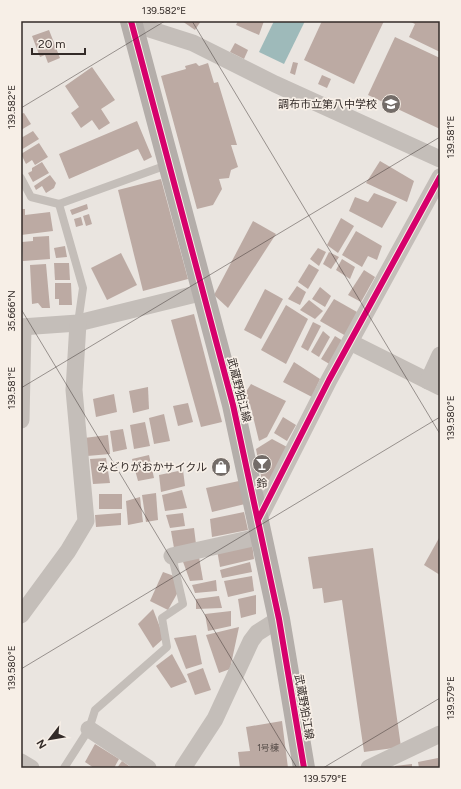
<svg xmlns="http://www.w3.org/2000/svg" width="461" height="789" viewBox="0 0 461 789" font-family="Figtree,'Noto Sans JP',sans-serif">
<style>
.water{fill:#9ebaba}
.building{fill:#bcaaa3}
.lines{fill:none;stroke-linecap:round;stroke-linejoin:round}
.service{stroke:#c4beb9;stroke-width:8}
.minor{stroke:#c4beb9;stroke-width:17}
.secondary{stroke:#b4aeaa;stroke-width:22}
.cycleway-casing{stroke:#f7efe7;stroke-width:8}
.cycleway{stroke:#d6006c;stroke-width:6}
.ticks{fill:none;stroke:#332b28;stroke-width:1;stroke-opacity:0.45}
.labels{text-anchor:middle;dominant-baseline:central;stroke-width:3.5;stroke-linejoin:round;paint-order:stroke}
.number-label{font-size:9px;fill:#554b47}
.poi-label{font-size:11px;fill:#332b28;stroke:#f7efe7;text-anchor:end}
.street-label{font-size:11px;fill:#332b28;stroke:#f7efe7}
.neatline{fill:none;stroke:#332b28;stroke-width:1.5}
.ticks-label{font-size:10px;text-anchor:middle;fill:#332b28}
</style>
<rect width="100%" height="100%" fill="#eae5e0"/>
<!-- water -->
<polygon class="water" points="274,21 305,21 284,64 259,52"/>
<!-- building -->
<g class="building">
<polygon points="182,21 201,21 195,30"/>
<polygon points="238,21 264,21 259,35 236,25"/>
<polygon points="322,21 384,21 354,84 304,60"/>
<polygon points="409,21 440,21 440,52 409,37 415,24"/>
<polygon points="49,30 60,58 48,63 45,55 40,57 32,36"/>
<polygon points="395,37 440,58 440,129 368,95"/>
<polygon points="235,43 248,50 244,59 230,52"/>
<polygon points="293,62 298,63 295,75 290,73"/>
<polygon points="196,63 199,66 208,63 214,83 218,82 237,145 231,145 238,167 231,170 229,178 219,179 222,189 213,205 197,209 161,76 186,69 185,66"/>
<polygon points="92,67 115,100 101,109 110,123 99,130 92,120 81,128 71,113 79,107 65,86"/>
<polygon points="322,75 331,79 327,88 318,84"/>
<polygon points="24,113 31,124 21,130 21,114"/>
<polygon points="137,121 152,157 144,161 138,149 69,179 59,154"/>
<polygon points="33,131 39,139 21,150 21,138"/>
<polygon points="39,143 48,157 35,165 32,160 26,164 21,154"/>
<polygon points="380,161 414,181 407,202 366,183"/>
<polygon points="42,162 49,173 33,182 28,173 32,171 32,168"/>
<polygon points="50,175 56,183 54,188 46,193 42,186 36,190 34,186"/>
<polygon points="161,179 188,279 143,291 118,190"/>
<polygon points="374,193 397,202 382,228 349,211 355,197 368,202"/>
<polygon points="87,204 88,209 72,215 70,210"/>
<polygon points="21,209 25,209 25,215 50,212 53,231 21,235"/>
<polygon points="89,214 92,224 86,226 83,216"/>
<polygon points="81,217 83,225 76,227 74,219"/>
<polygon points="341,218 354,226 338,253 327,245"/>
<polygon points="253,221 276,234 228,308 214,295"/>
<polygon points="356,231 382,246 377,260 368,256 362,267 342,255"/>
<polygon points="49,236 50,259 23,261 22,242 33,241 33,237"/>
<polygon points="65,246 67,257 56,258 54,248"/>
<polygon points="318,248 326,252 319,266 310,259"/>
<polygon points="329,252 339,257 331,269 323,264"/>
<polygon points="121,253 137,285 107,300 91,268"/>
<polygon points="342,259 355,267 350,279 336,270"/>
<polygon points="54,263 69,263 70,280 55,280"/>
<polygon points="46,264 50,308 42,308 38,303 32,304 30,265"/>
<polygon points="309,264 319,270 308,289 298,282"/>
<polygon points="364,270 375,277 361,302 348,295"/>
<polygon points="55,283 71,283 72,305 59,305 59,299 55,299"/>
<polygon points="297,286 306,292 300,305 288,299"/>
<polygon points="320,287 331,296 325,307 312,299"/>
<polygon points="265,289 283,299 261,339 244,330"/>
<polygon points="334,299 357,312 346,336 320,321"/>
<polygon points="309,300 323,311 315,319 300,310"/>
<polygon points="286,305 308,319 286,364 261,350"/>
<polygon points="194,314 222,422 201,427 171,320"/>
<polygon points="313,322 321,326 308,351 301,347"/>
<polygon points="323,331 330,337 319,357 311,352"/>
<polygon points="335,336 343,341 331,365 321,359"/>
<polygon points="294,362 320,379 312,397 283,382"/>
<polygon points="251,384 286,401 267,437 259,441 250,404 242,398"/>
<polygon points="148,387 149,409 133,413 129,391"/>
<polygon points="114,394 117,412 96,417 93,399"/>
<polygon points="188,403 193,422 178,426 173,406"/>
<polygon points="164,414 170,441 154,444 149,418"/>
<polygon points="283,417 296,425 287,441 274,433"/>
<polygon points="145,422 150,446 134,449 130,425"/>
<polygon points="123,429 127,449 113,452 110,431"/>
<polygon points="108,435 110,454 87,456 84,438"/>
<polygon points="272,439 287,447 270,483 263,487 256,449"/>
<polygon points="149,455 154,478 138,481 132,459"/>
<polygon points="106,458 110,483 93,484 90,459"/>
<polygon points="183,470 185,486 161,492 159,475"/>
<polygon points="239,481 245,504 212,512 206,488"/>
<polygon points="182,490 187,508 165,511 162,495"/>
<polygon points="156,493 158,520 146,522 142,495"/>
<rect x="99" y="494" width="23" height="15"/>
<polygon points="140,497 143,522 128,525 126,501"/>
<polygon points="244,512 248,530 212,537 210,519"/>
<polygon points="121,513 121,525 96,527 95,515"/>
<polygon points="183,513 185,526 170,528 166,515"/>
<polygon points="194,528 196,544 174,548 171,531"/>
<polygon points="439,538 440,538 440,575 424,565"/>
<polygon points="252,544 254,559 220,567 217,550"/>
<polygon points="373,548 401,747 364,752 342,600 324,603 322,588 313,589 308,557"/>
<polygon points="199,557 203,580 190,581 182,559"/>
<polygon points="250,562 252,572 222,578 220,570"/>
<polygon points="163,572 174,576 178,592 168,610 150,601"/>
<polygon points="252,576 254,591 228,597 224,581"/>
<polygon points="216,580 217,591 195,593 192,585"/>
<polygon points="256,595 256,614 241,618 238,599"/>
<polygon points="219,596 222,608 196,609 196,599"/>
<polygon points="153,609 164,638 153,648 138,624"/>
<polygon points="231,611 231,626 208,631 205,614"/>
<polygon points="239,627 230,669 219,673 206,635"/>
<polygon points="196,635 202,664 186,669 174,638"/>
<polygon points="172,654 187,682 171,688 156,666"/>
<polygon points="203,668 211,690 195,695 187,674"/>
<polygon points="282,721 288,768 240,768 238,752 250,751 246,727"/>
<polygon points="95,744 119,759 114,768 94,768 85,762"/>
<polygon points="438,758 439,768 419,768 418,762"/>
<polygon points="122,761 132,768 117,768"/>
<polygon points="412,764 412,768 395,768 395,766"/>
</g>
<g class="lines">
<!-- service -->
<g class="service">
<polyline points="21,178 31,197 59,204 167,165"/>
<polyline points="59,204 83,288 78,323"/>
<polyline points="64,768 89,729 95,710 167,647 162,618 183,604 172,556"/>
</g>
<!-- minor -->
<g class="minor">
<polyline points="132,21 146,28 193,43 275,84 440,159"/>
<polyline points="21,327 78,323 204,292"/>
<polyline points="350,342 440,387"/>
<polyline points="428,381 440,355"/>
<polyline points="21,420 23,327"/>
<polyline points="258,520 329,380 440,177"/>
<polyline points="172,556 262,536"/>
<polyline points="21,615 68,551 86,521 74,390 78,323"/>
<polyline points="89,729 148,768"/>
<polyline points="21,762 31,768"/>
<polyline points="183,768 215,719 251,641 257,633 279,619"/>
<polyline points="369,768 440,734"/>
</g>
<!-- secondary -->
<polyline class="secondary" points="131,21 233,405 279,619 304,768"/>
<defs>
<g id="cycleway">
<polyline points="131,21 233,405 279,619 304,768"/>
<polyline points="258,520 329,380 440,177"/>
</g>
</defs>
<!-- cycleway casing -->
<use href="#cycleway" class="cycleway-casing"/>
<!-- cycleway -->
<use href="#cycleway" class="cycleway"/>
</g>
<!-- ticks -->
<path class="ticks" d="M192,21L440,434M21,108L165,21M21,309L297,768M21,388L440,137M21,669L440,417M323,768L440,698"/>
<!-- icons -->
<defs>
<symbol id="school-disc" viewBox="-11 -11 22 22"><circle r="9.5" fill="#736c68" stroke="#f7efe7"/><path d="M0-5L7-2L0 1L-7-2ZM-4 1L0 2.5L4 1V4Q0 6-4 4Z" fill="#fff"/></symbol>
<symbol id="bar-disc" viewBox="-11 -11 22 22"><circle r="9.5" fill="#736c68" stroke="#f7efe7"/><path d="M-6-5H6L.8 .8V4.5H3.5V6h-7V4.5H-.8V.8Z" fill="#fff"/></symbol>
<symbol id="shop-disc" viewBox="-11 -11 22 22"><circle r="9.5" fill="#736c68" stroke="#f7efe7"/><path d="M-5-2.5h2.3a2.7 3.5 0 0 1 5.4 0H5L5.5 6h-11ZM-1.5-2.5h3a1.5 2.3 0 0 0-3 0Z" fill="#fff"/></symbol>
</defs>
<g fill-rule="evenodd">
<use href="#school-disc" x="380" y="93" width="22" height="22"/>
<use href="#bar-disc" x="251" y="453" width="22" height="22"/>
<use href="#shop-disc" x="210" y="456" width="22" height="22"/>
</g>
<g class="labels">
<!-- number labels -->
<g class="number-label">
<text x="268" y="747">1号棟</text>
</g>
<!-- poi labels -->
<g class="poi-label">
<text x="377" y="104">調布市立第八中学校</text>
<text x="207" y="467">みどりがおかサイクル</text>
<text x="262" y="483" text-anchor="middle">鈴</text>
</g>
<!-- street labels -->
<g class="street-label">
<text transform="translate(239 390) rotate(76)">武蔵野狛江線</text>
<text transform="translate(304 707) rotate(80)">武蔵野狛江線</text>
</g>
</g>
<!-- border -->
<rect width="461" height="789" fill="none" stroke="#f7efe7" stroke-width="44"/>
<!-- north arrow -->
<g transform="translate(50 739) rotate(239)" stroke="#f7efe7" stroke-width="3" paint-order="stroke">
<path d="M0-3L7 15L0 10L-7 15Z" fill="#332b28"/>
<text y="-6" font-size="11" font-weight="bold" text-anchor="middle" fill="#332b28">N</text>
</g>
<!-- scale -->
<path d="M32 48v6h53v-6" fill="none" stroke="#332b28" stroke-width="2"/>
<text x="38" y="48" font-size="12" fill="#332b28" stroke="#f7efe7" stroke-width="3" paint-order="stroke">20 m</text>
<rect x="22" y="22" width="417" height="745" class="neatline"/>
<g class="ticks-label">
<text x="164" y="14">139.582°E</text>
<text transform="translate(11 107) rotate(-90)" y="4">139.582°E</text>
<text transform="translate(450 137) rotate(-90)" y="4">139.581°E</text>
<text transform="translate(11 311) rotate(-90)" y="4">35.666°N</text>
<text transform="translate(11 388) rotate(-90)" y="4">139.581°E</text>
<text transform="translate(450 418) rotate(-90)" y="4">139.580°E</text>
<text transform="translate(11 668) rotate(-90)" y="4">139.580°E</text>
<text transform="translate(450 698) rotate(-90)" y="4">139.579°E</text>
<text x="325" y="782">139.579°E</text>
</g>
</svg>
